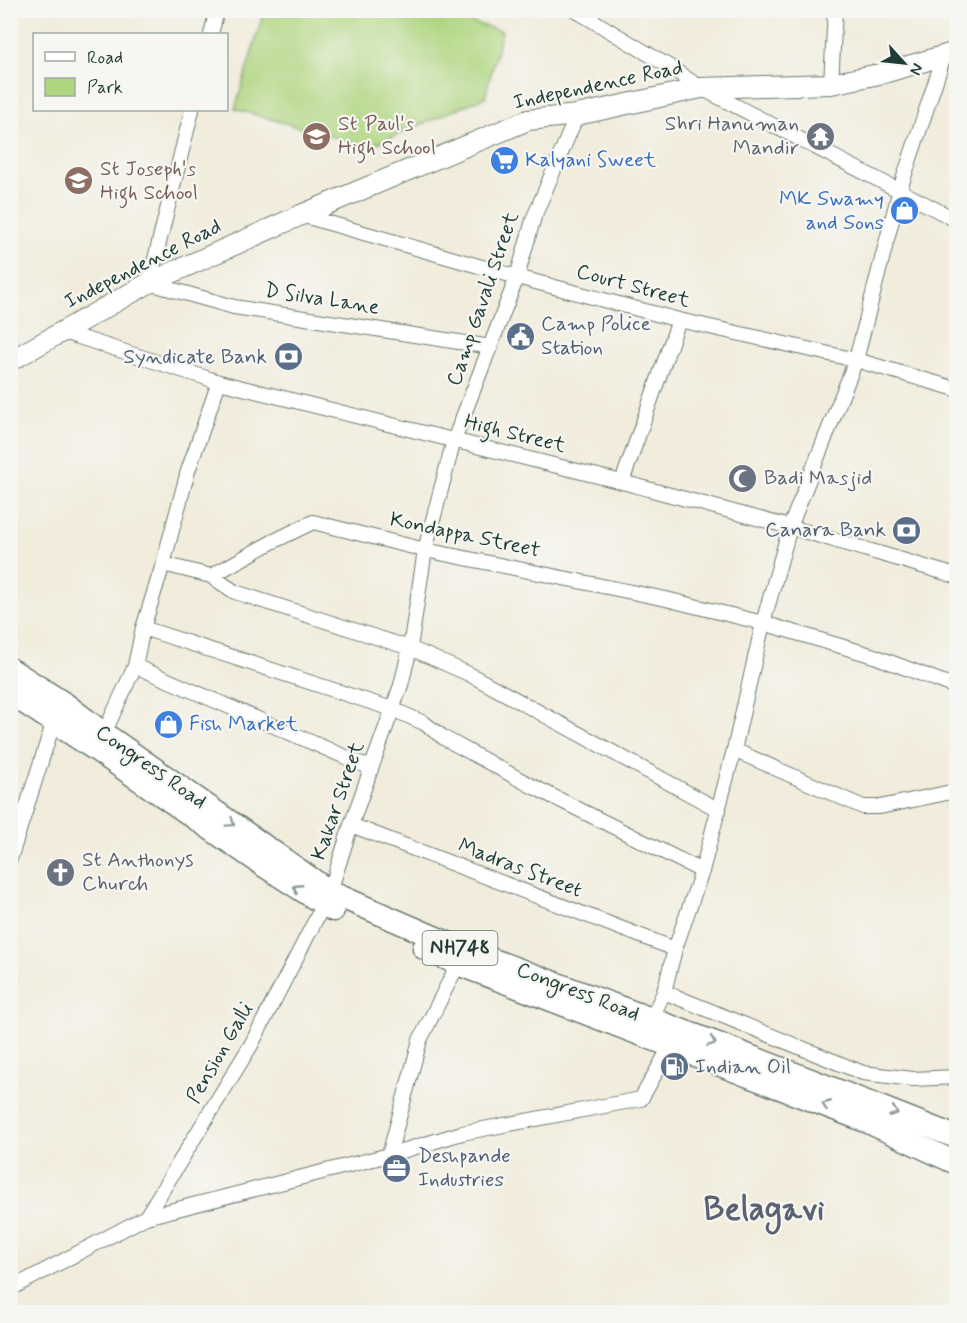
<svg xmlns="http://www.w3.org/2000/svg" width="967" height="1323" viewBox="0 0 967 1323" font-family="Mynerve,sans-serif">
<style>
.green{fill:#afd57f;stroke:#67895a;stroke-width:1.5}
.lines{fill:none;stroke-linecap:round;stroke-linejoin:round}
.minor-casing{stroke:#687a6e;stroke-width:16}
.secondary-casing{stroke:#687a6e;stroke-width:22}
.trunk-casing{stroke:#687a6e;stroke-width:25}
.minor{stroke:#fff;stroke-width:14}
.secondary{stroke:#fff;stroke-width:20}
.trunk{stroke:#fff;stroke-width:22}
.oneway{stroke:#8f9e9a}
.labels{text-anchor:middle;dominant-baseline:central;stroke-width:4.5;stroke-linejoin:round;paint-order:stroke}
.shield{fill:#f6f6f2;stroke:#60746d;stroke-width:1.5}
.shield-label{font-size:20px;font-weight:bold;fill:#1f3d34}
.street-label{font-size:21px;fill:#1f3d34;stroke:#f6f6f2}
.education-label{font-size:21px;fill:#785e54;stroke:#f6f6f2;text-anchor:start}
.worship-label{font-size:21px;fill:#5b616d;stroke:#f6f6f2;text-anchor:start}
.shop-label{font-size:21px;fill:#366cbe;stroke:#f6f6f2;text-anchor:start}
.service-label{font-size:21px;fill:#4e5e75;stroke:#f6f6f2;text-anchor:start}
.town-label{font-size:33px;font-weight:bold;fill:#5c6272;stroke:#f6f6f2}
</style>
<rect width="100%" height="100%" fill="#f6f6f2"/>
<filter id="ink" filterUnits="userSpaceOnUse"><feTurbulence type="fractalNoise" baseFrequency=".0167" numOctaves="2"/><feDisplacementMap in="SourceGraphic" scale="12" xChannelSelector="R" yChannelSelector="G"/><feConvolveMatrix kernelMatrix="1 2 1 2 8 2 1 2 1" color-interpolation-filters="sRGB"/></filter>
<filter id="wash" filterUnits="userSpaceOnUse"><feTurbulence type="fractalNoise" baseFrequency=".008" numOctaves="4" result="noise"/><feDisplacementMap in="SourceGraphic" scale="24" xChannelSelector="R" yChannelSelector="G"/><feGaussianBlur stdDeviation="1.35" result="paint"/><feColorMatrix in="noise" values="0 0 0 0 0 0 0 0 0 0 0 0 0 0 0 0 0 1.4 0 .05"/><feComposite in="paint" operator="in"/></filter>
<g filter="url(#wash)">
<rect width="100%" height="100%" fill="#f1ecdb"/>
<!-- green -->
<polygon class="green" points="264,11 433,11 502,31 485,97 369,147 235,109"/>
</g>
<g filter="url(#ink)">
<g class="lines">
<defs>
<g id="minor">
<polyline points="575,10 670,67 701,88 956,220"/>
<polyline points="211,34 217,10"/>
<polyline points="831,84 835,10"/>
<polyline points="192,110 149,283 234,307 491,347"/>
<polyline points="301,215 517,277 679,320 856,360 956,389"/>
<polyline points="63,332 219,382 622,482 790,527 956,576"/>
<polyline points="622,482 679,320"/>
<polyline points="163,564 188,471 219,382"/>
<polyline points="211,576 235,592 410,648 469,674 719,810"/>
<polyline points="143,628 392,709 424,723 444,738 530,785 702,871"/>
<polyline points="135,666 371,768"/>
<polyline points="102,738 135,666 143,628 163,564 211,576 272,542 313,522 425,550 666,599 763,623 874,656 956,687"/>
<polyline points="734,750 863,807 880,807 956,791"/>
<polyline points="351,825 675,949"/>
<polyline points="10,859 54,721 57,716"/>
<polyline points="664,992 863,1073 913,1079 956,1077"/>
<polyline points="651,1020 664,992 675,949 702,871 734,750 763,623 790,527 856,360 900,189 944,56"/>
<polyline points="389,1155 420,1040 458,964"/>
<polyline points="146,1217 251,1045 330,892 351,825 401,685 410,648 425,550 454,440 517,277 534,217 577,115"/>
<polyline points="10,1289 146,1217 389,1155 462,1133 641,1099 674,1040"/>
</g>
<polyline id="secondary" points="10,361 149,283 301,215 528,120 577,115 701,88 831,84 884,73 956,52"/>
<g id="trunk">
<polyline points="10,669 65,704 103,733 330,892 450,944 726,1047 956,1137"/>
<polyline points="10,693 98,751 263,865 333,910"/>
<polyline points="424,948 458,964 866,1121 956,1163"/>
</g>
</defs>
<!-- minor casing -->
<use href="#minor" class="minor-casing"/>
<!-- secondary casing -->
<use href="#secondary" class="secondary-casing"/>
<!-- trunk casing -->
<use href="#trunk" class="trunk-casing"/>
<!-- minor -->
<use href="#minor" class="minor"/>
<!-- secondary -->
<use href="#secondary" class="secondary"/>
<!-- trunk -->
<use href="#trunk" class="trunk"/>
</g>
<!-- one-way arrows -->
<defs><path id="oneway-chevron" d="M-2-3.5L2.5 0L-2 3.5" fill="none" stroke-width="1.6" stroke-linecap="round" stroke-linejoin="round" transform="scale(1.5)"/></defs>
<g class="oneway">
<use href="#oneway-chevron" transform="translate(231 823) rotate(35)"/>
<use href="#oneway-chevron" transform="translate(297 888) rotate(-147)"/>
<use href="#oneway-chevron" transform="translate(712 1042) rotate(20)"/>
<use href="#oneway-chevron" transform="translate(826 1105) rotate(-158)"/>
<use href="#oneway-chevron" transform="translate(894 1112) rotate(21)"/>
</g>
</g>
<!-- icons -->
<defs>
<symbol id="school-disc" viewBox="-11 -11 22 22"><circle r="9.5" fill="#8d6e63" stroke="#f6f6f2"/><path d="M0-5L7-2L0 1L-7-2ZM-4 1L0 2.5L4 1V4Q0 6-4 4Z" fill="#fff"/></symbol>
<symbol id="temple-disc" viewBox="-11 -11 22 22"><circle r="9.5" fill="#6b7280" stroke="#f6f6f2"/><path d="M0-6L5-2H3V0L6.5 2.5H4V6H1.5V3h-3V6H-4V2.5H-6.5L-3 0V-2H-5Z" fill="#fff"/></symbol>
<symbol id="supermarket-disc" viewBox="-11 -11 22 22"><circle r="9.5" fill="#3f7fe0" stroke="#f6f6f2"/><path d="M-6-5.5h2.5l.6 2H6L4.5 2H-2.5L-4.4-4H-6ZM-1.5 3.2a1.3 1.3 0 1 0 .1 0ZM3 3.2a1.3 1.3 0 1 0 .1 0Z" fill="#fff"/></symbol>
<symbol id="shop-disc" viewBox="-11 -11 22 22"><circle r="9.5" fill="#3f7fe0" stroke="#f6f6f2"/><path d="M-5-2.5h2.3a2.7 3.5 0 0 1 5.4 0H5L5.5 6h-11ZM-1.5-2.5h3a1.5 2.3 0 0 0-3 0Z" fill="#fff"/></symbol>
<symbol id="civic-disc" viewBox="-11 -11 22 22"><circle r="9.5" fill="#5c6f8a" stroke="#f6f6f2"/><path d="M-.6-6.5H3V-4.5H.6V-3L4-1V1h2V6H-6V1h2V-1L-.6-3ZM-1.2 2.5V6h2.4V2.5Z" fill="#fff"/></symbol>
<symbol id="bank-disc" viewBox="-11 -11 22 22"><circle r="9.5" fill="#5c6f8a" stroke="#f6f6f2"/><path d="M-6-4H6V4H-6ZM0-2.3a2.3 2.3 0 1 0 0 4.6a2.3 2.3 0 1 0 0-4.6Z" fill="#fff"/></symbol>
<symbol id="mosque-disc" viewBox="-11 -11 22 22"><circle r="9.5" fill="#6b7280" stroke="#f6f6f2"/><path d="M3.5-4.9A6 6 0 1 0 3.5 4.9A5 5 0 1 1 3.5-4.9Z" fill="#fff"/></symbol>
<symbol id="church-disc" viewBox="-11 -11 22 22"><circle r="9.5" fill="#6b7280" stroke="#f6f6f2"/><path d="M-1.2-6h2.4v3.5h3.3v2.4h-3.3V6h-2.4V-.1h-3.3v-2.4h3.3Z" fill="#fff"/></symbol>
<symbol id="fuel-disc" viewBox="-11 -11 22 22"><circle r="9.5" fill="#5c6f8a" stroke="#f6f6f2"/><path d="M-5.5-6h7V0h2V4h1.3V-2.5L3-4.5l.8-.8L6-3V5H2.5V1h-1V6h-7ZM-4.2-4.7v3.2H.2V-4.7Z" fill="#fff"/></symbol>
<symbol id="office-disc" viewBox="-11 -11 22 22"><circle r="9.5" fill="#5c6f8a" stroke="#f6f6f2"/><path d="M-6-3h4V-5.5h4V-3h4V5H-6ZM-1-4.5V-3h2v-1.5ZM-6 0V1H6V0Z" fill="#fff"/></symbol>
</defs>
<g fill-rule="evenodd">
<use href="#school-disc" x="300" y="120" width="33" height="33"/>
<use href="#temple-disc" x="804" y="120" width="33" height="33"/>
<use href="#supermarket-disc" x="488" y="144" width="33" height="33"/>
<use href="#school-disc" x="62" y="164" width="33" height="33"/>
<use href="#shop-disc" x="888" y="194" width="33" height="33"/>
<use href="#civic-disc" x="504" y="320" width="33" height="33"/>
<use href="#bank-disc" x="272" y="340" width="33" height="33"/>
<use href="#mosque-disc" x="726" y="462" width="33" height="33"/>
<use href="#bank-disc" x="890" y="514" width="33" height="33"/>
<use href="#shop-disc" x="152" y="708" width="33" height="33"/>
<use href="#church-disc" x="44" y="856" width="33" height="33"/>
<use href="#fuel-disc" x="658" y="1050" width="33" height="33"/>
<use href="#office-disc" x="380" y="1152" width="33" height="33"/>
</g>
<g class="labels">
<!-- shield labels -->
<rect class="shield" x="422.5" y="931" width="75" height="34" rx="4.5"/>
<g class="shield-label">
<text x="460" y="948">NH748</text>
</g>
<!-- street labels -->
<g class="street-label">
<text transform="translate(598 85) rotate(-12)">Independence Road</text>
<text transform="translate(143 264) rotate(-27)">Independence Road</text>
<text transform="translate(633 286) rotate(15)">Court Street</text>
<text transform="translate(322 299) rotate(9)">D Silva Lane</text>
<text transform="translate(483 299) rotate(-71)">Camp Gavali Street</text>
<text transform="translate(515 434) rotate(14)">High Street</text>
<text transform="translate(465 535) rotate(12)">Kondappa Street</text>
<text transform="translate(151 767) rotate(35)">Congress Road</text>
<text transform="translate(338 801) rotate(-71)">Kakar Street</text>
<text transform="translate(520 868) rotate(21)">Madras Street</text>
<text transform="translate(578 992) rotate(21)">Congress Road</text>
<text transform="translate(220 1053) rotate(-60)">Pension Galli</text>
</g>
<!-- education labels -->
<g class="education-label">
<text x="338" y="124">St Paul's<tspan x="338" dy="24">High School</tspan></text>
<text x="100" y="169">St Joseph's<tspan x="100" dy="24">High School</tspan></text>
</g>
<!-- worship labels -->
<g class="worship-label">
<text x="799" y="124" text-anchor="end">Shri Hanuman<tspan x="799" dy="24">Mandir</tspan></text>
<text x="764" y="478">Badi Masjid</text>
<text x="82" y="860">St Anthonys<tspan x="82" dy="24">Church</tspan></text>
</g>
<!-- shop labels -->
<g class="shop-label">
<text x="525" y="160">Kalyani Sweet</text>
<text x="884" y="199" text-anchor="end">MK Swamy<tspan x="884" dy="24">and Sons</tspan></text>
<text x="189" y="724">Fish Market</text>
</g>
<!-- service labels -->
<g class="service-label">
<text x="541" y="324">Camp Police<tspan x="541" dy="24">Station</tspan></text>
<text x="267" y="357" text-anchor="end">Syndicate Bank</text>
<text x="886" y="530" text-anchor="end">Canara Bank</text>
<text x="695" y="1067">Indian Oil</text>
<text x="418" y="1156">Deshpande<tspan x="418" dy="24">Industries</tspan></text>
</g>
<!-- town labels -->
<g class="town-label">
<text x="764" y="1210">Belagavi</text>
</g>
</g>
<!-- margin -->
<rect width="967" height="1323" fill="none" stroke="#f6f6f2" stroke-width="36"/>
<!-- legend -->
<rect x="33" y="33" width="195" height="78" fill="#f6f6f2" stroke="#a0aca6" stroke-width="1.5"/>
<rect x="45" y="52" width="30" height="9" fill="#ffffff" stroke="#a0aca6" stroke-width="1.5"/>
<text x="87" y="63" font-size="18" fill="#1f3d34">Road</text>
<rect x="45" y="78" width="30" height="18" fill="#afd57f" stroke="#a0aca6" stroke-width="1.5"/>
<text x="87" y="93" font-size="18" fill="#1f3d34">Park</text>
<!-- north arrow -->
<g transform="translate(904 63) rotate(117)" stroke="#f6f6f2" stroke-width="4.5" paint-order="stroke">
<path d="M0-4.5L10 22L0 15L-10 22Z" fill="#1f3d34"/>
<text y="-9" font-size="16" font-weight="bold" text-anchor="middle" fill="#1f3d34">N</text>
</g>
</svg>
